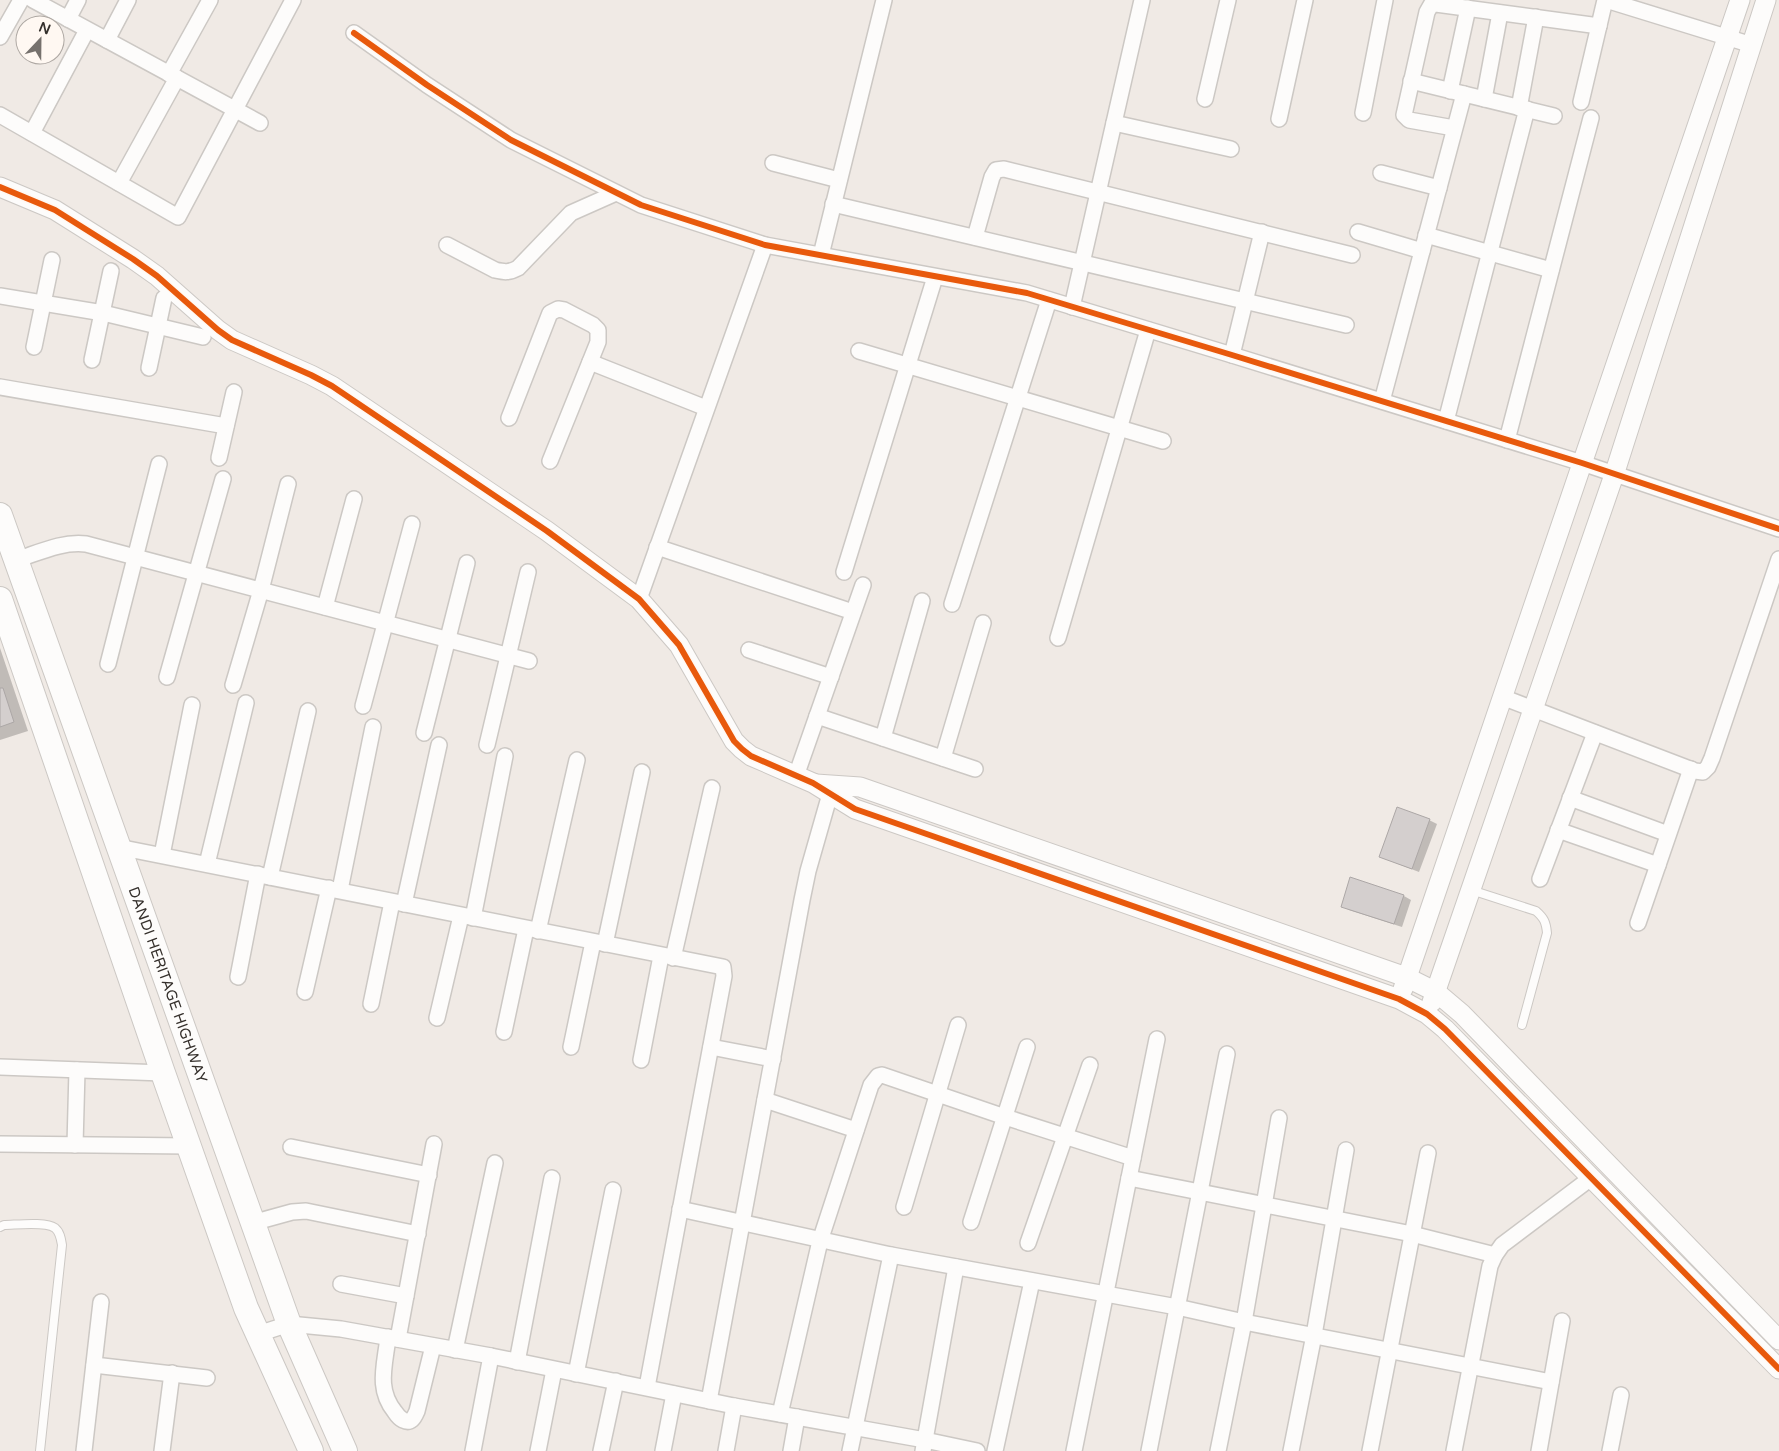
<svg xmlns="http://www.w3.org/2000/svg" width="1779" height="1451" viewBox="0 0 1779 1451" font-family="'Varela Round',sans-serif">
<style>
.shadow{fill:#0003}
.building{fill:#d4cfce;stroke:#aca7a6}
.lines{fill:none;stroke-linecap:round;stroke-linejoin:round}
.service-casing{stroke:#ccc8c4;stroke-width:10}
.minor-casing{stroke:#ccc8c4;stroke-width:18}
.tertiary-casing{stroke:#ccc8c4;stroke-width:21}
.primary-casing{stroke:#ccc8c4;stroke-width:26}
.service{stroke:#fdfcfb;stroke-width:8}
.minor{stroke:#fdfcfb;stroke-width:15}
.tertiary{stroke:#fdfcfb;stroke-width:19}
.primary{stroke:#fdfcfb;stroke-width:24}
.cycleway-casing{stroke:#fff8f2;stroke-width:9}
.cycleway{stroke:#e8590c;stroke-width:6}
.labels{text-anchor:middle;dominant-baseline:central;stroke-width:4;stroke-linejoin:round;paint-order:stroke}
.street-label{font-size:15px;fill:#35302c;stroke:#fff8f2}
</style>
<rect width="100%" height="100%" fill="#f0eae5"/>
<!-- shadow -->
<g class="shadow">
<polygon points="0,648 28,731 0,740"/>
<polygon points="1429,820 1437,824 1419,872 1380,857"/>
<polygon points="1404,896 1411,900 1402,927 1349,910 1342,906"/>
</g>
<!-- building -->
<g class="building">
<polygon points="0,688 3,688 14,722 0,727"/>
<polygon points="1397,807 1430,819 1412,869 1379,857"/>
<polygon points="1350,877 1404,895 1394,924 1341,907"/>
</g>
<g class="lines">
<defs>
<g id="service">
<path d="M1471,890L1536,911C1544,918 1546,922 1547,933L1522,1025"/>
<path d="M0,1227L4,1225C15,1225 46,1221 55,1228C60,1232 61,1239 62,1245L40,1451"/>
</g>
<g id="minor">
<polyline points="33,0 260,123"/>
<polyline points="1606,0 1752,45"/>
<polyline points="68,19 78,0"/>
<polyline points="354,33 427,85 511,140 641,205 765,245 1027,293 1232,355 1582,463 1779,529"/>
<polyline points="0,37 21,0"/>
<polyline points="107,40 128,0"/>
<polyline points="169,74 210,0"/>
<polyline points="1411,81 1554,116"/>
<polyline points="1450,91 1468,8"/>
<polyline points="1205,99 1228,0"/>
<polyline points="1484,99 1500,13"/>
<polyline points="1581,102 1605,0"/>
<polyline points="1519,108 1536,17"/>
<polyline points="1363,113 1385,0"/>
<polyline points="0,115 178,217 293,0"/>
<polyline points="1279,119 1305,0"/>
<polyline points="1114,123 1231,149"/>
<polyline points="1454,128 1409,120 1404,115 1427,12 1431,5 1436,4 1599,26"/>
<polyline points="32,133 87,30"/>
<polyline points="773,163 839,180"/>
<polyline points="1381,173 1439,188"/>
<polyline points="119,183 177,78"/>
<polyline points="833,204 1346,325"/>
<polyline points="1358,232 1422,251"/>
<polyline points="1426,235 1551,270"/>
<polyline points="975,237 992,177 996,170 1004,169 1352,255"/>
<path d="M447,245L495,270C504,272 509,273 518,268L571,213L616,193"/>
<polyline points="821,255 884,0"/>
<polyline points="0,296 103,313 203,337"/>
<polyline points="1072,307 1142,0"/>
<polyline points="34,347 52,260"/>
<polyline points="859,351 1163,441"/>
<polyline points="1232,355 1262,232"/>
<polyline points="92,360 111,271"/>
<polyline points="590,362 706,408"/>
<polyline points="149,368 164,298"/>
<polyline points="0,387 226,426"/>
<polyline points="1382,401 1464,94"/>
<polyline points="509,418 550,313 558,309 564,310 593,325 598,330 598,342 550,461"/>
<polyline points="1446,421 1527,109"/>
<polyline points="1507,440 1591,118"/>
<polyline points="219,458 234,392"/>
<polyline points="657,547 853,612"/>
<path d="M16,560C38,553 62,541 86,544L529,661"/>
<polyline points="844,572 935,277"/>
<polyline points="639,599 765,245"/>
<polyline points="952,604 1049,300"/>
<polyline points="325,607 354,499"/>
<polyline points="1058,638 1148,330"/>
<polyline points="749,650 831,677"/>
<polyline points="108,664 159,464"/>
<polyline points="167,677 223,479"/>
<polyline points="233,685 261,590 288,484"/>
<polyline points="1502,697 1695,771 1703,772 1708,767 1712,758 1779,559"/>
<polyline points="363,706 412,524"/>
<polyline points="817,716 975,769"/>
<polyline points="424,733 467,563"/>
<polyline points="883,738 922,601"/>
<polyline points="487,745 528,572"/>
<polyline points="943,758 983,623"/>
<polyline points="796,776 863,585"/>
<polyline points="1570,798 1668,834"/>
<polyline points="1558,830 1658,865"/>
<polyline points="118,847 723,967 724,976 647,1387"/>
<polyline points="162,855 192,705"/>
<polyline points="207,864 246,703"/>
<polyline points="270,877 308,711"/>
<polyline points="1540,879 1595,733"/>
<polyline points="340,890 373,727"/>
<polyline points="404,904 439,745"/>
<polyline points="473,918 505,756"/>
<polyline points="1638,923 1691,769"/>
<polyline points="538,931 577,760"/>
<polyline points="605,944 642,772"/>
<polyline points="673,958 712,788"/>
<polyline points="238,977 258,874"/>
<polyline points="305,992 329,888"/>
<polyline points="371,1004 392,902"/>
<polyline points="437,1018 461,916"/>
<polyline points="504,1032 526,929"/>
<polyline points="571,1047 593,942"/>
<polyline points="711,1047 773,1059"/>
<polyline points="641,1060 661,956"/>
<polyline points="0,1067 163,1073"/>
<polyline points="765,1100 856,1130"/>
<polyline points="0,1144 190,1146"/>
<polyline points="75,1145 77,1070"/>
<polyline points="291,1147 429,1175"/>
<polyline points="1129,1178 1412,1234 1495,1255"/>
<polyline points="904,1207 958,1025"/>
<polyline points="680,1209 891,1255 1177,1307 1244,1322 1551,1382"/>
<polyline points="971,1222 1027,1047"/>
<polyline points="252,1223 292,1212 306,1211 418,1234"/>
<polyline points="1028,1243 1090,1065"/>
<polyline points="341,1284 406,1296"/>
<polyline points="258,1334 289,1324 341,1329 491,1356 734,1406 925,1440 977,1451"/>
<path d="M388,1337C385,1365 376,1389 395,1412C397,1415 399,1418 403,1420C411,1424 414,1418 417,1411L433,1346"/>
<polyline points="398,1339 434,1144"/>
<polyline points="455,1350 495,1163"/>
<polyline points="517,1362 552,1178"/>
<polyline points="94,1365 207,1378"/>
<polyline points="576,1374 613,1190"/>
<polyline points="709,1401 802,900 808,871 830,794"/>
<polyline points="780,1414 820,1241 871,1085 878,1076 882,1075 1005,1117 1133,1158"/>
<polyline points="84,1451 101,1302"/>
<polyline points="162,1451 172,1373"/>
<polyline points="473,1451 491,1356"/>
<polyline points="538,1451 554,1370"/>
<polyline points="601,1451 616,1381"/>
<polyline points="663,1451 674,1394"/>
<polyline points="726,1451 734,1406"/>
<polyline points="791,1451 797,1417"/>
<polyline points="850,1451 891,1255"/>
<polyline points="923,1451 956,1267"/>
<polyline points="995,1451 1032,1281"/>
<polyline points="1074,1451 1157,1039"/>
<polyline points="1149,1451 1227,1054"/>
<polyline points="1218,1451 1244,1322 1279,1118"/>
<polyline points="1291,1451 1314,1335 1346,1150"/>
<polyline points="1370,1451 1428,1153"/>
<polyline points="1454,1451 1490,1266 1495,1255 1502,1245 1591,1178"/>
<polyline points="1539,1451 1562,1321"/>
<polyline points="1610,1451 1621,1395"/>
</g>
<g id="tertiary">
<polyline points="0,187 55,210 133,259 157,276 218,330 232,340 311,375 332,386 547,531 639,599 679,645 734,741 742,749 751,756 813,783 855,809 1399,999 1427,1014 1445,1029 1779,1369"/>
<polyline points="816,784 860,787 1406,977 1436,992 1462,1014 1779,1340"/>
<polyline points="1403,989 1740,0"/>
<polyline points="1432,1002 1614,475 1766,0"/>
</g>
<g id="primary">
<path id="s1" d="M0,515L289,1324L345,1451"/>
<polyline points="0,599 163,1073 246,1308 311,1451"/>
</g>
</defs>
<!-- service casing -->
<use href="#service" class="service-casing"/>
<!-- minor casing -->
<use href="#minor" class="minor-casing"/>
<!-- tertiary casing -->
<use href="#tertiary" class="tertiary-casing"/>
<!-- primary casing -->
<use href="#primary" class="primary-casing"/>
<!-- service -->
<use href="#service" class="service"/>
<!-- minor -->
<use href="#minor" class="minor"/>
<!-- tertiary -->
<use href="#tertiary" class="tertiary"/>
<!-- primary -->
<use href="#primary" class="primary"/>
<defs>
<g id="cycleway">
<polyline points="354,33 427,85 511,140 641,205 765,245 1027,293 1232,355 1582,463 1779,529"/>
<polyline points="0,187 55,210 133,259 157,276 218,330 232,340 311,375 332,386 547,531 639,599 679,645 734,741 742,749 751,756 813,783 855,809 1399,999 1427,1014 1445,1029 1779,1369"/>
</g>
</defs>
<!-- cycleway casing -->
<use href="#cycleway" class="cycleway-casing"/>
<!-- cycleway -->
<use href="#cycleway" class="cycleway"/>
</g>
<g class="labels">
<!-- street labels -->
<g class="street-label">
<text stroke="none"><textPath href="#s1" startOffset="499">DANDI HERITAGE HIGHWAY</textPath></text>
</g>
</g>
<!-- north arrow -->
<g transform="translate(40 40) rotate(22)"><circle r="24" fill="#fff8f2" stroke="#aea8a3"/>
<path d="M0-4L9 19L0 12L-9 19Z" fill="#76716d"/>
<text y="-8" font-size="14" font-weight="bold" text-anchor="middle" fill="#35302c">N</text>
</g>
</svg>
